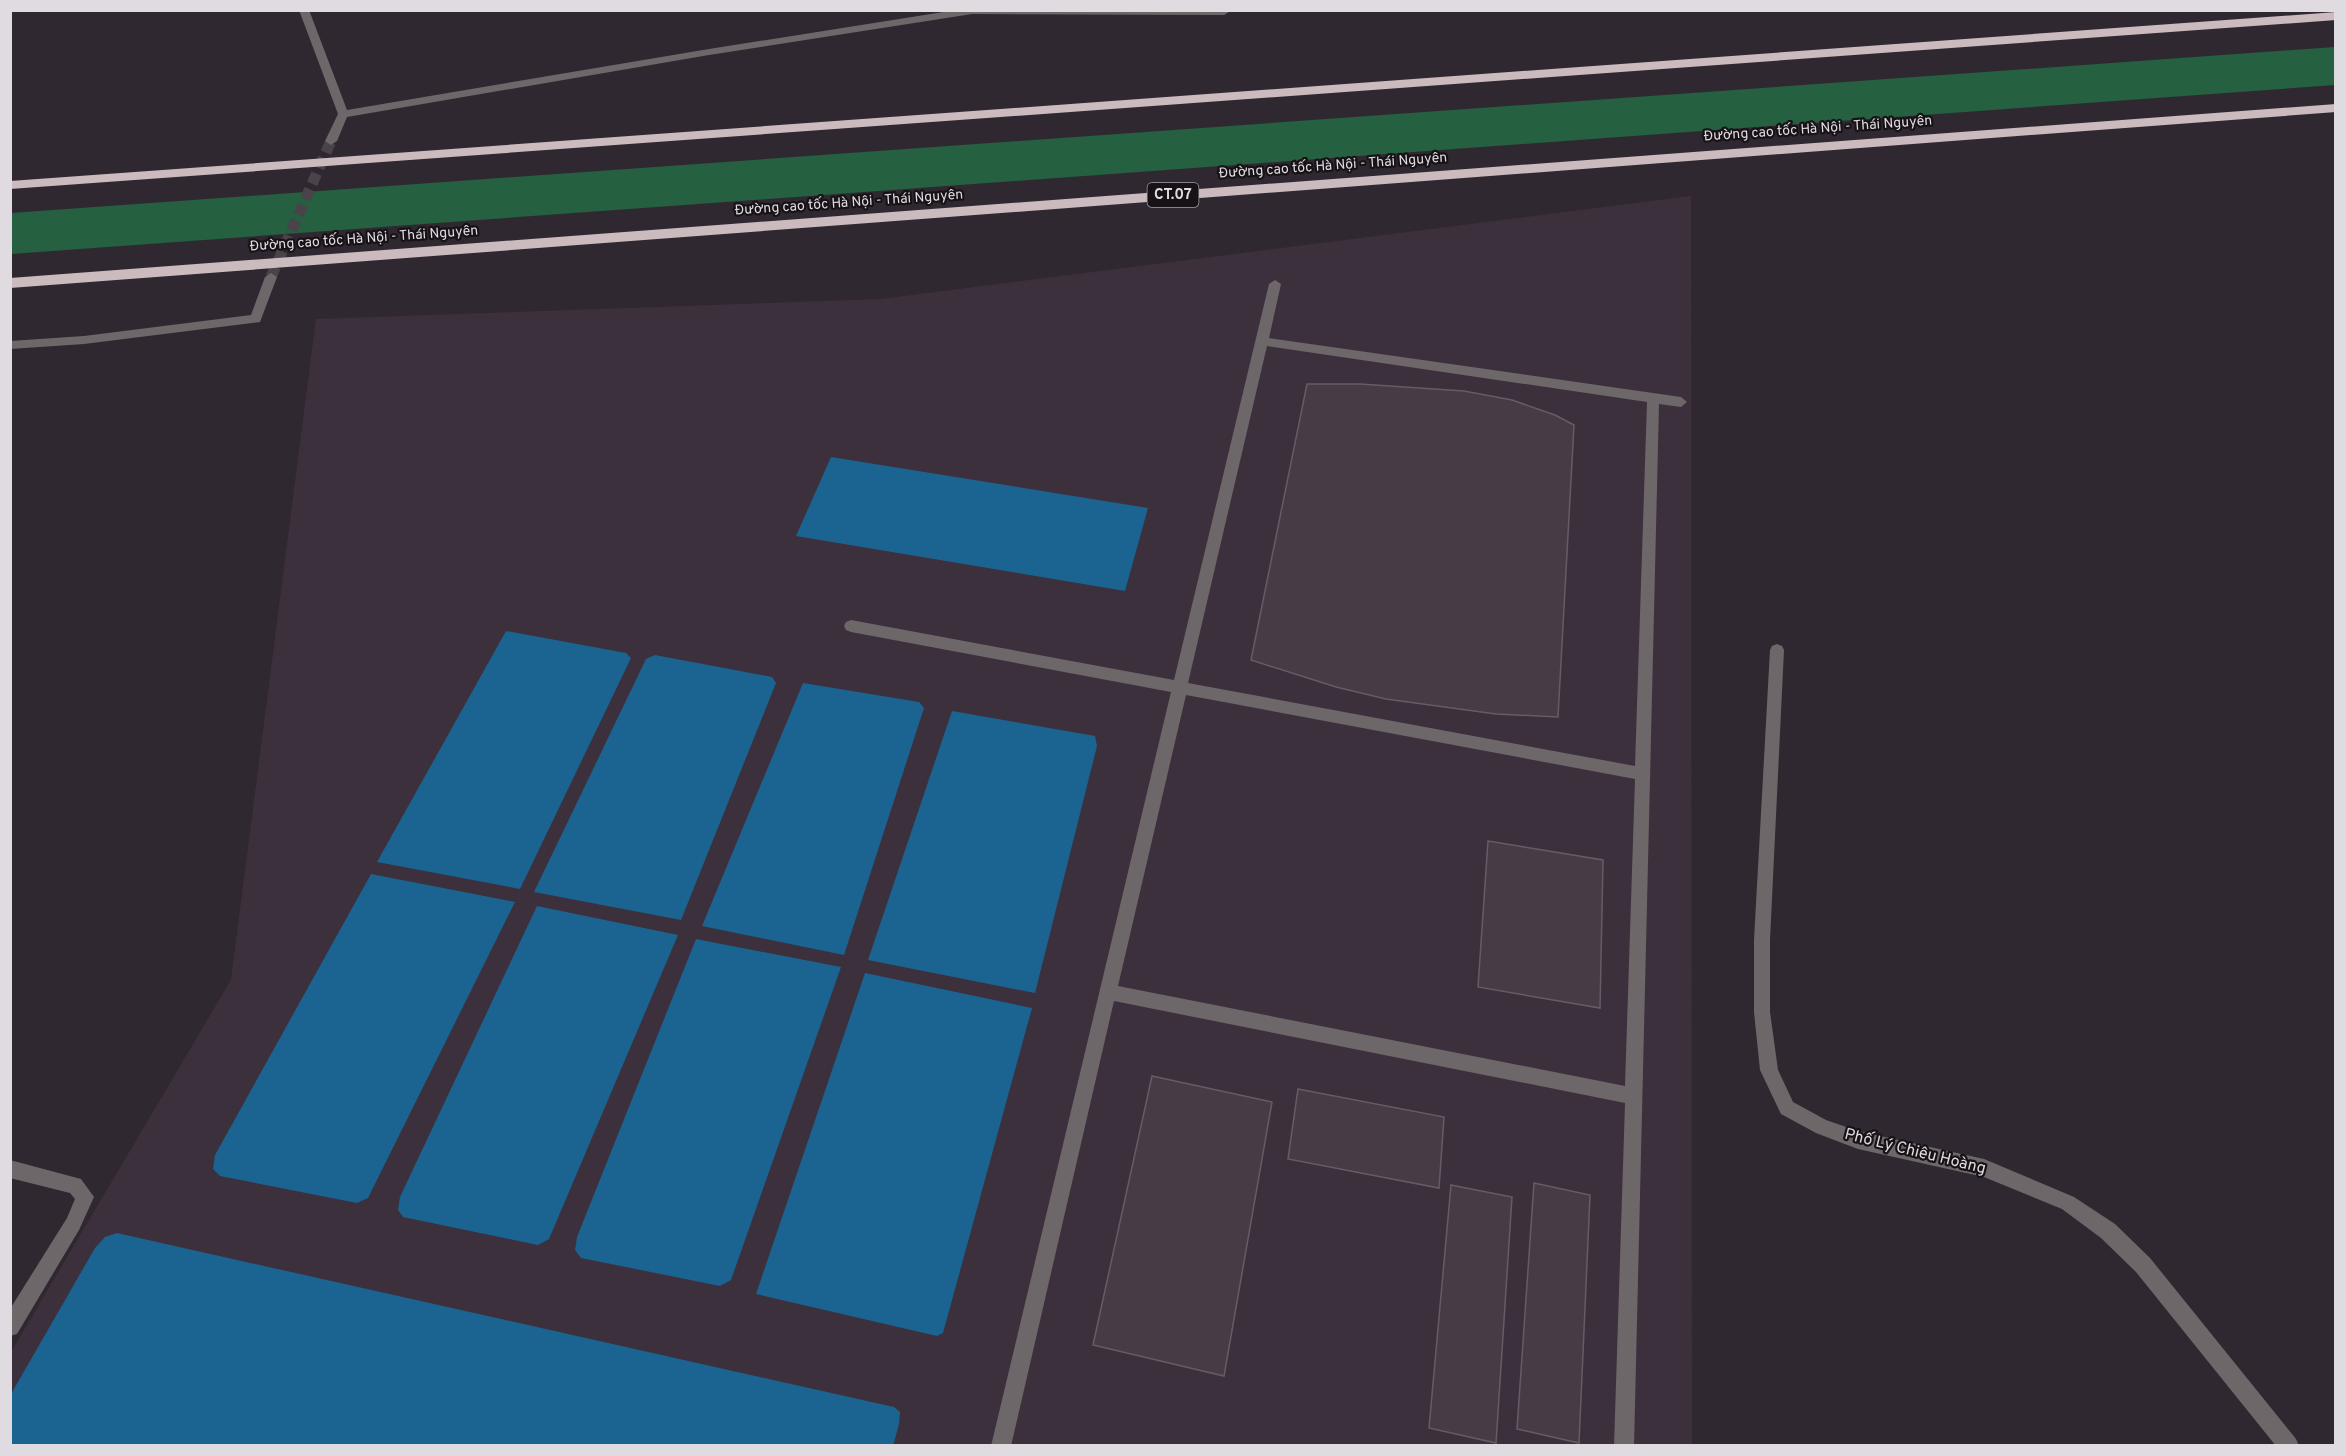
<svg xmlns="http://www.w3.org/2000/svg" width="2346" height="1456" viewBox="0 0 2346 1456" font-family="Overpass,sans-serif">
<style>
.built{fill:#3d303d}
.green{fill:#256040}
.water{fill:#1b6390}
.building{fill:#453c45;stroke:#665c66;stroke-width:1.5}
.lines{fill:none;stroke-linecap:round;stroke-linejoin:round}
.minor-tunnel{stroke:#4a434a;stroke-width:11;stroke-dasharray:11 6;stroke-linecap:butt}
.minor{fill:#6e6769;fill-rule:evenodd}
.highway{fill:#cbbbbe;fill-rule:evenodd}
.labels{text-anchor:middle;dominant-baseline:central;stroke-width:4.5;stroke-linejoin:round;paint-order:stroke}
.far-street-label{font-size:14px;fill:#e0dbe0;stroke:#161216}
.shield{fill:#161216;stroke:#a39fa3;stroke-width:1.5}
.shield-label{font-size:15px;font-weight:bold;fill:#e0dbe0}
.street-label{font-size:16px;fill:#e0dbe0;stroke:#161216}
</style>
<rect width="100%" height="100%" fill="#302830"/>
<!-- built -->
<polygon class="built" points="1691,196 1692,1445 11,1446 11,1352 231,980 316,319 881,299"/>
<!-- green -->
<polygon class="green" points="2335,47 2335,85 11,254 11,213"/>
<!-- water -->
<g class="water">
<polygon points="831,457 1148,508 1125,591 796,536"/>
<polygon points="506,631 626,653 631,658 520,889 377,862"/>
<polygon points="655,655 772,677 776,683 681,920 534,892 646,659"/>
<polygon points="803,683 919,702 924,708 844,955 702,926"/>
<polygon points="952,711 1095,736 1097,746 1035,993 868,960"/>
<polygon points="371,874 515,902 368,1198 357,1203 220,1176 213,1169 215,1155"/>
<polygon points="537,906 678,935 549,1239 538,1245 403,1217 398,1210 400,1197"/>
<polygon points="696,939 841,967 731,1280 720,1286 581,1258 575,1250 577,1237"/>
<polygon points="865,973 1032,1008 943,1333 937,1336 756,1294"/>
<polygon points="117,1233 894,1407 900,1412 899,1424 893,1446 11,1445 11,1394 95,1248 105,1237"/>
</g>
<!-- building -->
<g class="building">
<polygon points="1307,384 1360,384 1464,391 1512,400 1555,415 1574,425 1558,717 1496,714 1386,699 1336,687 1251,660"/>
<polygon points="1488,841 1603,860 1600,1008 1478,987"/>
<polygon points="1152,1076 1272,1102 1224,1376 1093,1345"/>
<polygon points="1298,1089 1444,1117 1439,1188 1288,1159"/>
<polygon points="1534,1183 1590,1195 1579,1443 1517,1429"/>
<polygon points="1451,1185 1512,1197 1496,1443 1429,1428"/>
</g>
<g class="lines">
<!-- minor-tunnel -->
<polyline class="minor-tunnel" points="271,277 331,141"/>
<!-- minor -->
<g class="minor">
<polygon points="299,10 309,10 347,110 709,49 956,10 1229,12 1224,15 972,14 709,55 347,117 337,141 331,145 325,141 338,114"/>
<polygon points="271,273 277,277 260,322 84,344 10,349 10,341 84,336 251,315 265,277"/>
<path d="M1275,280L1281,284L1269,338L1681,397L1687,402L1681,407L1659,404L1634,1446H1614L1625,1103L1114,1001L1011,1446H991L1171,692L851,632L846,630L844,626L846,622L851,620L1174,680L1269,284ZM1267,346L1647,402L1635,766L1188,683ZM1186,695L1635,779L1625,1086L1118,986Z"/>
<polygon points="1777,644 1782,646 1784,650 1770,940 1770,1012 1778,1070 1793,1102 1826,1120 1858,1131 1984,1159 2074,1197 2115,1224 2150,1258 2296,1439 2299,1446 2276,1446 2136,1272 2101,1238 2062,1209 1984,1177 1858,1149 1816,1133 1781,1114 1760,1070 1754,1012 1754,940 1770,650 1772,646"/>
<polygon points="10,1160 81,1179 94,1197 79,1230 17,1334 10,1336 10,1309 67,1218 75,1199 70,1193 10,1178"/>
</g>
<!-- highway -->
<g class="highway">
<polygon points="2336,12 2336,20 10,189 10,181"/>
<polygon points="2336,104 2336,112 10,288 10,278"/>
</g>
</g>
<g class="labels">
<!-- far-street labels -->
<g class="far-street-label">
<text transform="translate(1818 129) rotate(-4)">Đường cao tốc Hà Nội - Thái Nguyên</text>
<text transform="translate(1333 166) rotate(-4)">Đường cao tốc Hà Nội - Thái Nguyên</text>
<text transform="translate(849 203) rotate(-4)">Đường cao tốc Hà Nội - Thái Nguyên</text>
<text transform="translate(364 239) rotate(-4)">Đường cao tốc Hà Nội - Thái Nguyên</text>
</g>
<!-- shield labels -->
<rect class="shield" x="1147.5" y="183" width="51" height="24" rx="4.5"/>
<g class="shield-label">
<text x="1173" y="195">CT.07</text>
</g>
<!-- street labels -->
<g class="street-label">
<text transform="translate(1915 1152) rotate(14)">Phố Lý Chiêu Hoàng</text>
</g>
</g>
<!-- border -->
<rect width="2346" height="1456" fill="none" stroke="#e0dbe0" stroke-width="24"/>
</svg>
